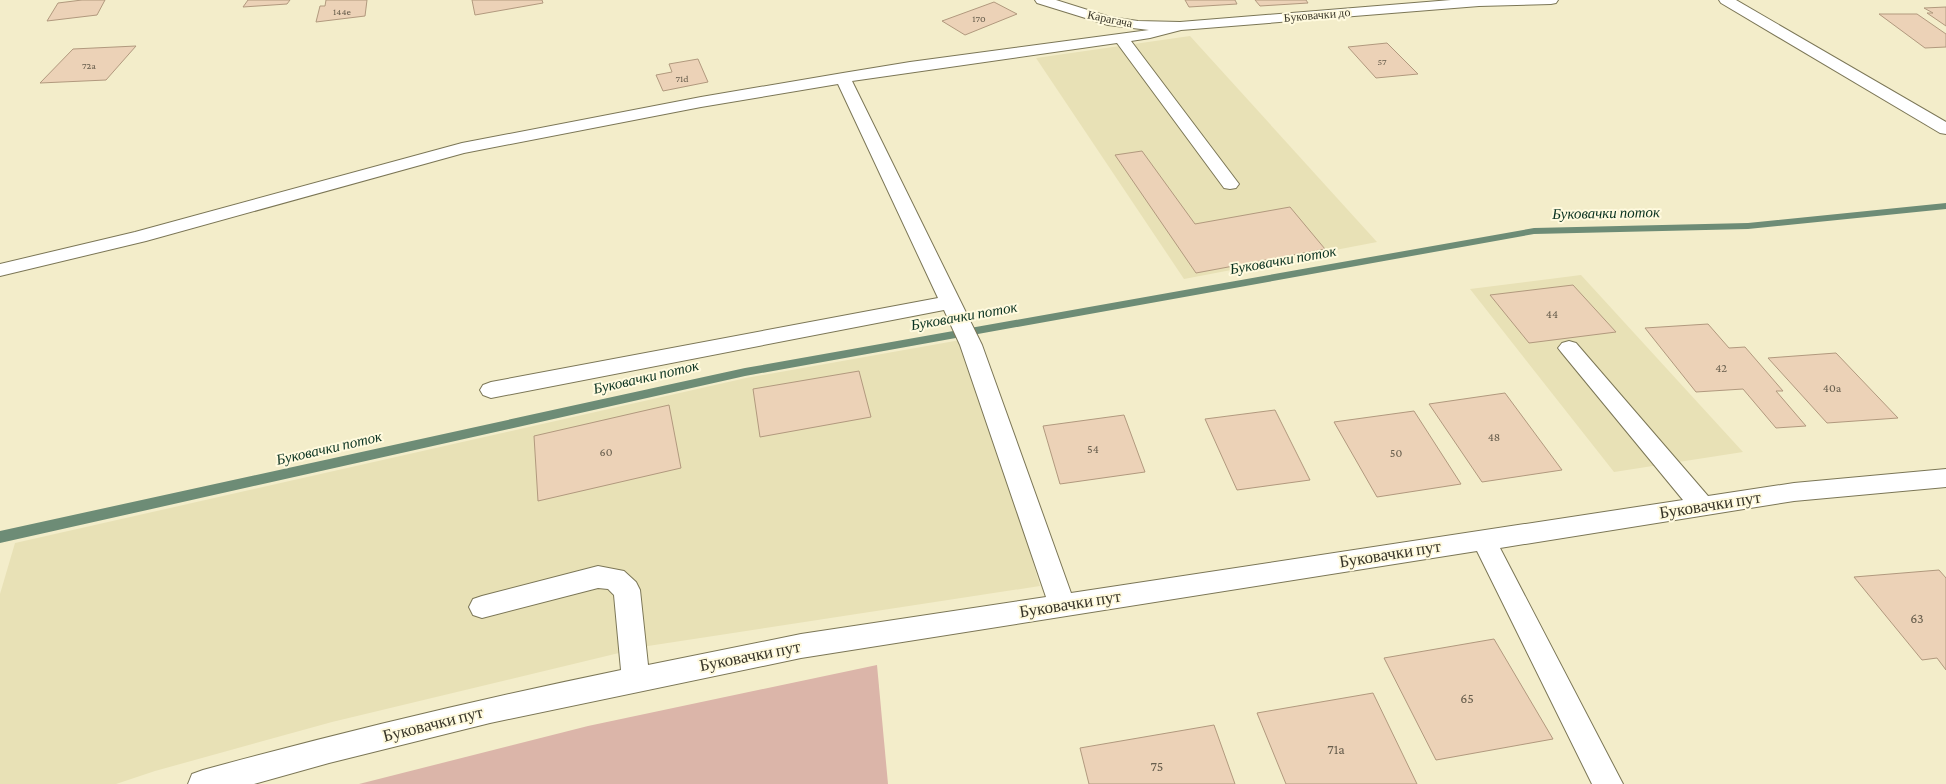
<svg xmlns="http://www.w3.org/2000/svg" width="1946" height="784" viewBox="0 0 1946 784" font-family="'Crimson Pro',serif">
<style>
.built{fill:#e8e1b6}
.green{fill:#dbb5a9}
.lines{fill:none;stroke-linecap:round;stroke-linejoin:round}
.stream{fill:#6d8c76;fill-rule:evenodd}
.building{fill:#ecd2b7;stroke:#b1997e}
.minor-casing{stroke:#7b7656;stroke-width:2}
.minor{fill:#fff;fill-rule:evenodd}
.labels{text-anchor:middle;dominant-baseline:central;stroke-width:4;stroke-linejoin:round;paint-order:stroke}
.far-number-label{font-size:10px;fill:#665d4c}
.far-street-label{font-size:12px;fill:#393629;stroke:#fffade}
.number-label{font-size:12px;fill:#665d4c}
.near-number-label{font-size:14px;fill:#665d4c}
.water-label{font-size:15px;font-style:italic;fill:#0a3220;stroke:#fffade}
.near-street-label{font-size:17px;fill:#393629;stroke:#fffade}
</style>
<rect width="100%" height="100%" fill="#f3edca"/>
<!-- built -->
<g class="built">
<polygon points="1190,36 1377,242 1184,279 1036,58"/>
<polygon points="1581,275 1743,452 1614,472 1470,289"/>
<polygon points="966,339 1040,586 648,646 332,722 155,771 116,784 0,784 0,594 15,543 746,378"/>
</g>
<!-- green -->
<polygon class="green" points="877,665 888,784 359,784 588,726"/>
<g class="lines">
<!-- stream -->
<polygon class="stream" points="1946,203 1946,209 1748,229 1534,234 745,376 0,543 0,531 745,368 1534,228 1748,223"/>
</g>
<!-- building -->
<g class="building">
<polygon points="82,0 105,0 97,15 47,21 58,3"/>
<polygon points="248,0 290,0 287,4 243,7"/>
<polygon points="326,0 367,0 365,16 316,22 320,6 325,6"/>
<polygon points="472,0 542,0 543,3 475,15"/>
<polygon points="1185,0 1235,0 1237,4 1189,7"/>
<polygon points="1255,0 1306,0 1308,3 1260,6"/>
<polygon points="994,2 1017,14 965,35 942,21"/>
<polygon points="1946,7 1946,26 1927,13 1933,13 1924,8"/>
<polygon points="1879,14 1917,14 1946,34 1946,47 1925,48"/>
<polygon points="1387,43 1418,74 1376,78 1348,47"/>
<polygon points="136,46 106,80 40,83 73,49"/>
<polygon points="698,59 708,82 663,91 656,75 672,72 669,64"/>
<polygon points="1142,151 1195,224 1290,207 1325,249 1196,273 1115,155"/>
<polygon points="1573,285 1616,332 1529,343 1490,295"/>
<polygon points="1708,324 1729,348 1745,347 1783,391 1776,391 1806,426 1776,428 1743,389 1696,392 1645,328"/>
<polygon points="1836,353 1898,418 1827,423 1768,358"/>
<polygon points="859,371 871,417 760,437 753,389"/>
<polygon points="1505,393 1562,470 1482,482 1429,404"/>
<polygon points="669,405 681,468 538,501 534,436"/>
<polygon points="1275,410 1310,480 1237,490 1205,419"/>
<polygon points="1414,411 1461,484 1377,497 1334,422"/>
<polygon points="1124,415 1145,472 1060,484 1043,426"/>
<polygon points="1939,570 1946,578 1946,670 1937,658 1922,660 1854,577"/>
<polygon points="1494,639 1553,739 1436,760 1384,658"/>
<polygon points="1373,693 1417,784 1286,784 1257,713"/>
<polygon points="1214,725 1235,784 1089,784 1080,748"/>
</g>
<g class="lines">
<defs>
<g id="minor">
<path d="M1035,0H1056L1110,17L1138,21L1180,22L1451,0H1558L1556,3L1551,4L1479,6L1181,30L1150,38L1131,41L1239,184L1236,188L1230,189L1224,188L1117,43L852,81L982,345L1071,593L1683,500L1562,353L1558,348L1562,343L1569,341L1576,343L1708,496L1794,483L1946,469V487L1794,501L1500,548L1623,784H1592L1477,551L801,658L490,723L329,763L254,784H188L192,774L203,770C342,732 480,699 621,670L614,595L608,589L598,588L482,618L473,615L469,607L473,599L482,596L598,566L624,571L636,582L640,590L648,665L801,634L1046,597L960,345L944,310L491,398L483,395L480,390L483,385L491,382L938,298L838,84L701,107L464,153L146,241L0,276V264L135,232L462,143L701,97L843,73L910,62L1149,30L1108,25L1037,3Z"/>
<polygon points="1719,0 1736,0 1946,122 1946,134 1940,133 1721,3"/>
</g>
</defs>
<!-- minor casing -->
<use href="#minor" class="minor-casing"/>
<!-- minor -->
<use href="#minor" class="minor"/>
</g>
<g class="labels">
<!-- far-number labels -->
<g class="far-number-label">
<text x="342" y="11">144e</text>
<text x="979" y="18">170</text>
<text x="1382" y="61">57</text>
<text x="89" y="65">72a</text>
<text x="682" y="78">71d</text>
</g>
<!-- far-street labels -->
<g class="far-street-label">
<text transform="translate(1317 15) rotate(-5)">Буковачки до</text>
<text transform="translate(1110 19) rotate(12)">Карагача</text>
</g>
<!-- number labels -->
<g class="number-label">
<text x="1552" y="314">44</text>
<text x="1721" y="368">42</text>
<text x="1832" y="388">40a</text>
<text x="1494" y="437">48</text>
<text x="1093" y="449">54</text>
<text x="606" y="452">60</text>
<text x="1396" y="453">50</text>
</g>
<!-- near-number labels -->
<g class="near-number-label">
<text x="1917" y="618">63</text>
<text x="1467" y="698">65</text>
<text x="1336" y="749">71a</text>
<text x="1157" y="766">75</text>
</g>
<!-- water labels -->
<g class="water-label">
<text transform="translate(1606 213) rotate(-1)">Буковачки поток</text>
<text transform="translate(1283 260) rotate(-10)">Буковачки поток</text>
<text transform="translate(964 316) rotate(-10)">Буковачки поток</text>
<text transform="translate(646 377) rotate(-13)">Буковачки поток</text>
<text transform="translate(329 448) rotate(-13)">Буковачки поток</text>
</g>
<!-- near-street labels -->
<g class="near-street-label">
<text transform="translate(1710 505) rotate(-9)">Буковачки пут</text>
<text transform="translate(1390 554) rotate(-9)">Буковачки пут</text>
<text transform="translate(1070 604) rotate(-9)">Буковачки пут</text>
<text transform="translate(750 656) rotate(-11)">Буковачки пут</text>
<text transform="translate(433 724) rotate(-14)">Буковачки пут</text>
</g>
</g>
</svg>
